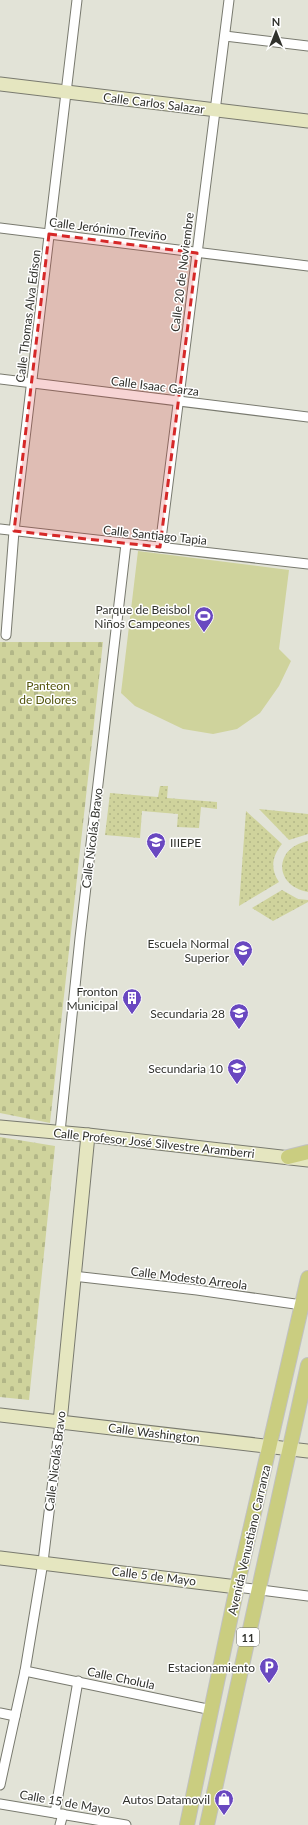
<svg xmlns="http://www.w3.org/2000/svg" width="308" height="1825" viewBox="0 0 308 1825" font-family="Lato,sans-serif">
<style>
.grass{fill:url(#grass-dots)}
.cemetery{fill:url(#cemetery-stones)}
.pitch{fill:#cfd39c}
.lines{fill:none;stroke-linecap:round;stroke-linejoin:round}
.street-casing{stroke:#797a6f;stroke-width:11}
.secondary-casing{stroke:#797a6f;stroke-width:15}
.primary-casing{stroke:#c1c1c0;stroke-width:16}
.street{stroke:#fff;stroke-width:9}
.secondary{stroke:#e5e6c0;stroke-width:13}
.primary{stroke:#cacd80;stroke-width:14}
.marked{fill:#d62828;fill-opacity:0.2;stroke:#d62828;stroke-width:3;stroke-dasharray:8 5;stroke-linejoin:round}
.labels{text-anchor:middle;dominant-baseline:central;stroke-width:3;stroke-linejoin:round;paint-order:stroke}
.shield{fill:#fff;stroke:#6e6f6b;stroke-width:1}
.shield-label{font-size:11px;font-weight:bold;fill:#30312c}
.street-label{font-size:12px;fill:#30312c;stroke:#fff}
.poi-label{font-size:12px;fill:#30312c;stroke:#fff;text-anchor:end}
.park-label{font-size:12px;fill:#54560e;stroke:#fff}
</style>
<defs>
<pattern id="grass-dots" width="8" height="8" patternUnits="userSpaceOnUse"><rect width="8" height="8" fill="#cfd39c"/><path d="M2 2h.1M6 6h.1" fill="none" stroke="#b2b687" stroke-width="1.8" stroke-linecap="round"/></pattern>
<pattern id="cemetery-stones" width="16" height="16" patternUnits="userSpaceOnUse"><rect width="16" height="16" fill="#cfd39c"/><path d="M2 7V4a2 2 0 0 1 4 0v3zM10 15v-3a2 2 0 0 1 4 0v3z" fill="#b2b687"/></pattern>
</defs>
<rect width="100%" height="100%" fill="#e2e3d7"/>
<!-- grass -->
<g class="grass">
<polygon points="160,786 168,786 167,798 217,802 217,809 201,807 199,828 177,827 178,814 142,811 140,838 105,835 110,793 158,797"/>
<polygon points="259,809 308,814 308,834 289,840"/>
<path d="M246,811L282,844C272,856 270,869 279,882L239,906Z"/>
<path d="M308,841V892C274,886 273,848 308,841Z"/>
<polygon points="282,890 298,899 308,900 308,902 273,921 252,908"/>
</g>
<!-- cemetery -->
<g class="cemetery">
<polygon points="0,642 103,642 50,1123 0,1113"/>
<polygon points="0,1137 55,1146 29,1400 0,1397"/>
</g>
<!-- pitch -->
<polygon class="pitch" points="138,551 289,570 279,649 291,661 279,686 260,713 237,729 213,734 183,729 135,706 121,693"/>
<g class="lines">
<defs>
<g id="street">
<polyline points="225,36 308,46"/>
<polyline points="0,228 308,266"/>
<polyline points="0,379 308,417"/>
<polyline points="0,529 308,564"/>
<polyline points="160,547 229,0"/>
<polyline points="6,635 14,531 77,0"/>
<polyline points="60,1132 80,938 126,544"/>
<polyline points="73,1276 197,1290 302,1305"/>
<polyline points="237,1587 308,1596"/>
<polyline points="25,1671 212,1710"/>
<polyline points="0,1713 15,1716"/>
<polyline points="0,1785 25,1671 43,1562 60,1422"/>
<polyline points="0,1804 126,1825"/>
<polyline points="55,1813 78,1681"/>
<polyline points="60,1825 63,1814"/>
</g>
<g id="secondary">
<polyline points="0,84 308,121"/>
<polyline points="0,1127 88,1135 308,1160"/>
<polyline points="0,1415 308,1451"/>
<polyline points="60,1422 88,1135"/>
<polyline points="0,1558 237,1587"/>
</g>
<g id="primary">
<polyline points="288,1157 308,1152"/>
<polyline points="187,1825 237,1587 308,1278"/>
<polyline points="207,1825 308,1365"/>
</g>
</defs>
<!-- street casing -->
<use href="#street" class="street-casing"/>
<!-- secondary casing -->
<use href="#secondary" class="secondary-casing"/>
<!-- primary casing -->
<use href="#primary" class="primary-casing"/>
<!-- street -->
<use href="#street" class="street"/>
<!-- secondary -->
<use href="#secondary" class="secondary"/>
<!-- primary -->
<use href="#primary" class="primary"/>
</g>
<!-- marked area -->
<path class="marked" d="M49,234L197,253L160,547L14,531Z"/>
<!-- icons -->
<defs>
<symbol id="stadium-pin" viewBox="-11 -11 22 30"><path d="M0 17L-7.5 6A9.5 9.5 0 1 1 7.5 6Z" fill="#6948c0" stroke="#fff"/><path d="M0-5a6.5 5 0 1 0 0 10a6.5 5 0 1 0 0-10ZM-3.5-1.8h7v3.6h-7Z" fill="#fff"/></symbol>
<symbol id="school-pin" viewBox="-11 -11 22 30"><path d="M0 17L-7.5 6A9.5 9.5 0 1 1 7.5 6Z" fill="#6948c0" stroke="#fff"/><path d="M0-5L7-2L0 1L-7-2ZM-4 1L0 2.5L4 1V4Q0 6-4 4Z" fill="#fff"/></symbol>
<symbol id="building-pin" viewBox="-11 -11 22 30"><path d="M0 17L-7.5 6A9.5 9.5 0 1 1 7.5 6Z" fill="#6948c0" stroke="#fff"/><path d="M-4-6H4V6H1V3H-1V6H-4ZM-2.5-4.3h1.7v1.8h-1.7ZM.8-4.3h1.7v1.8H.8ZM-2.5-1h1.7V.8h-1.7ZM.8-1h1.7V.8H.8Z" fill="#fff"/></symbol>
<symbol id="parking-pin" viewBox="-11 -11 22 30"><path d="M0 17L-7.5 6A9.5 9.5 0 1 1 7.5 6Z" fill="#6948c0" stroke="#fff"/><path d="M-3.5-5.5H1a3.5 3.5 0 0 1 0 7H-1V5.5H-3.5ZM-1-3.4V-.6H.8a1.4 1.4 0 0 0 0-2.8Z" fill="#fff"/></symbol>
<symbol id="shop-pin" viewBox="-11 -11 22 30"><path d="M0 17L-7.5 6A9.5 9.5 0 1 1 7.5 6Z" fill="#6948c0" stroke="#fff"/><path d="M-5-2.5h2.3a2.7 3.5 0 0 1 5.4 0H5L5.5 6h-11ZM-1.5-2.5h3a1.5 2.3 0 0 0-3 0Z" fill="#fff"/></symbol>
</defs>
<g fill-rule="evenodd">
<use href="#stadium-pin" x="193" y="605" width="22" height="30"/>
<use href="#school-pin" x="145" y="831" width="22" height="30"/>
<use href="#school-pin" x="232" y="939" width="22" height="30"/>
<use href="#building-pin" x="121" y="987" width="22" height="30"/>
<use href="#school-pin" x="228" y="1002" width="22" height="30"/>
<use href="#school-pin" x="226" y="1057" width="22" height="30"/>
<use href="#parking-pin" x="258" y="1656" width="22" height="30"/>
<use href="#shop-pin" x="213" y="1788" width="22" height="30"/>
</g>
<g class="labels">
<!-- shield labels -->
<rect class="shield" x="237" y="1628" width="22" height="18" rx="3"/>
<g class="shield-label">
<text x="248" y="1637">11</text>
</g>
<!-- street labels -->
<g class="street-label">
<text transform="translate(154 103) rotate(7)">Calle Carlos Salazar</text>
<text transform="translate(108 229) rotate(7)">Calle Jerónimo Treviño</text>
<text transform="translate(182 272) rotate(-83)">Calle 20 de Noviembre</text>
<text transform="translate(28 316) rotate(-83)">Calle Thomas Alva Edison</text>
<text transform="translate(155 386) rotate(7)">Calle Isaac Garza</text>
<text transform="translate(155 535) rotate(6)">Calle Santiago Tapia</text>
<text transform="translate(92 838) rotate(-83)">Calle Nicolás Bravo</text>
<text transform="translate(154 1143) rotate(6)">Calle Profesor José Silvestre Aramberri</text>
<text transform="translate(189 1278) rotate(7)">Calle Modesto Arreola</text>
<text transform="translate(154 1433) rotate(7)">Calle Washington</text>
<text transform="translate(55 1461) rotate(-83)">Calle Nicolás Bravo</text>
<text transform="translate(249 1540) rotate(-77)">Avenida Venustiano Carranza</text>
<text transform="translate(154 1576) rotate(7)">Calle 5 de Mayo</text>
<text transform="translate(121 1678) rotate(12)">Calle Cholula</text>
<text transform="translate(65 1802) rotate(10)">Calle 15 de Mayo</text>
</g>
<!-- poi labels -->
<g class="poi-label">
<text x="190" y="609">Parque de Beisbol<tspan x="190" dy="14">Niños Campeones</tspan></text>
<text x="170" y="842" text-anchor="start">IIIEPE</text>
<text x="229" y="943">Escuela Normal<tspan x="229" dy="14">Superior</tspan></text>
<text x="118" y="991">Fronton<tspan x="118" dy="14">Municipal</tspan></text>
<text x="225" y="1013">Secundaria 28</text>
<text x="223" y="1068">Secundaria 10</text>
<text x="255" y="1667">Estacionamiento</text>
<text x="210" y="1799">Autos Datamovil</text>
</g>
<!-- park labels -->
<g class="park-label">
<text x="48" y="685">Panteon<tspan x="48" dy="14">de Dolores</tspan></text>
</g>
</g>
<!-- north arrow -->
<g transform="translate(276 32)" stroke="#ffffff" stroke-width="3" paint-order="stroke">
<path d="M0-3L7 15L0 10L-7 15Z" fill="#30312c"/>
<text y="-6" font-size="11" font-weight="bold" text-anchor="middle" fill="#30312c">N</text>
</g>
</svg>
